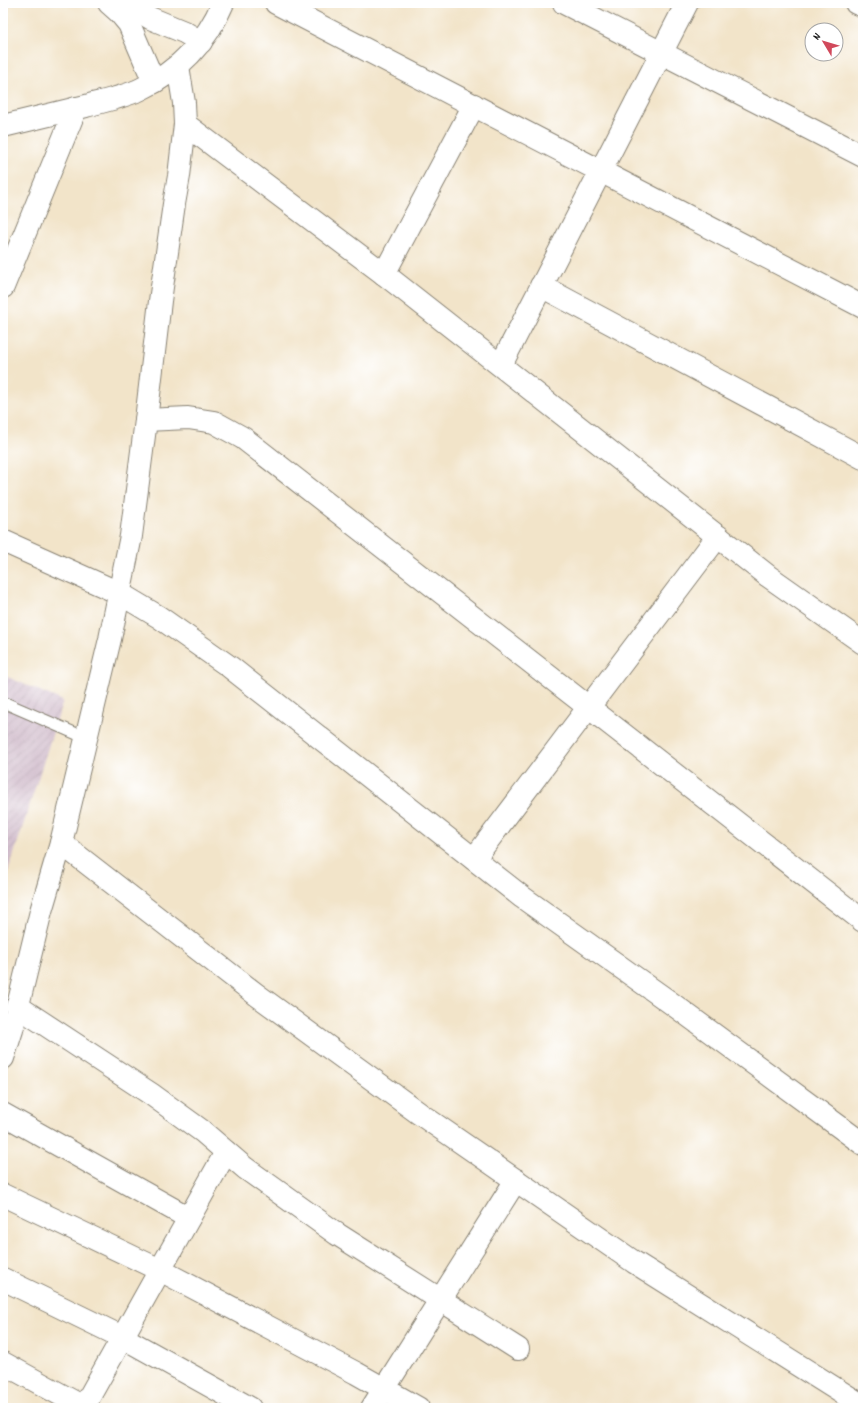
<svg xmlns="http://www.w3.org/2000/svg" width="866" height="1411" viewBox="0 0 866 1411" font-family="Dekko,sans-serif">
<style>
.industrial{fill:url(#industrial-furrows)}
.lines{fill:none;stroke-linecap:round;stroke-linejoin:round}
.lane-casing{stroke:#878072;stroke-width:13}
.street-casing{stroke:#878072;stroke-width:24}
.secondary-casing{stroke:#878072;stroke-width:24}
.lane{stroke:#fff;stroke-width:11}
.street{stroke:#fff;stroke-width:22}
.secondary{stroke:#fff;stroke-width:22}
</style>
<defs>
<pattern id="industrial-furrows" width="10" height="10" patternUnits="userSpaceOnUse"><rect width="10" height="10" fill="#d1bdcc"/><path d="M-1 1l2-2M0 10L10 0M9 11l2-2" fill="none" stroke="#b3a2af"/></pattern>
</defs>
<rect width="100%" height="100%" fill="#fff"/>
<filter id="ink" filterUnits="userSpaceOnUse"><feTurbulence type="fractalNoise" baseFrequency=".025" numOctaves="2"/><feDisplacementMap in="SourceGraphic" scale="8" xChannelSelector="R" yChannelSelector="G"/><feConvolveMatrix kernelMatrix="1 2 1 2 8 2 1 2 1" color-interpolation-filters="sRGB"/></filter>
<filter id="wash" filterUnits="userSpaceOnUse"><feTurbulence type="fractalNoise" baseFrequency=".012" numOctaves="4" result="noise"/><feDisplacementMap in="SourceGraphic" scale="16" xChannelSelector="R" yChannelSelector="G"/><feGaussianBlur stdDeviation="0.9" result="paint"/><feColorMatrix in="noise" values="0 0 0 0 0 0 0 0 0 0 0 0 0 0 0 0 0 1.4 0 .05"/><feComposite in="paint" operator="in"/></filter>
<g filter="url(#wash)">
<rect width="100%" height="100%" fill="#f2e4c9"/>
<!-- industrial -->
<polygon class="industrial" points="3,675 63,701 3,888"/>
</g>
<g filter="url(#ink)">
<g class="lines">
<defs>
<polyline id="lane" points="3,702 86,738"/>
<g id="street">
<polyline points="276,3 863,307"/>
<polyline points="564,3 863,156"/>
<polyline points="856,3 863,6"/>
<polyline points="185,124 384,274 768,576 863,643"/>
<polyline points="384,274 474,105"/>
<polyline points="541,286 863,458"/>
<polyline points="3,287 76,108"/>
<polyline points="501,365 687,3"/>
<polyline points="146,420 188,418 214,422 243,438 863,921"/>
<polyline points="3,541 119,593 159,617 230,667 522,897 671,1003 863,1144"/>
<polyline points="61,843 257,995 420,1114 634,1262 863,1406"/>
<polyline points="474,859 718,536"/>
<polyline points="17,1006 151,1094 202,1131 245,1168 337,1234 518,1349"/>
<polyline points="3,1058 12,1030 41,911 61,843 110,639 131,536 146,420 160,301 174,204 179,176 185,124 184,103 178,66"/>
<polyline points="3,1114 189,1218"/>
<polyline points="3,1195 160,1270 356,1373 418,1408"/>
<polyline points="3,1279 122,1337 250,1408"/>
<polyline points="3,1363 85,1408"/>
<polyline points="83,1408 226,1152"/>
<polyline points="372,1408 516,1180"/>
</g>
<g id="secondary">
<polyline points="109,3 119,12 129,24 154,82"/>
<polyline points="128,3 150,18 184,32 201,42"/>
<path d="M3,126C31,119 58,113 86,106C104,101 124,97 141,89C179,71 207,41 223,3"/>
</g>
</defs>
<!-- lane casing -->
<use href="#lane" class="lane-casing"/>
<!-- street casing -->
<use href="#street" class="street-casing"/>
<!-- secondary casing -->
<use href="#secondary" class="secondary-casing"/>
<!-- lane -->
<use href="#lane" class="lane"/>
<!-- street -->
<use href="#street" class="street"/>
<!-- secondary -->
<use href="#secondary" class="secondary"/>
</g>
</g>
<!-- margin -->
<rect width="866" height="1411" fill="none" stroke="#fff" stroke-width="16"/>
<!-- north arrow -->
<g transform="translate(824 42) rotate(308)"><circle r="19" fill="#ffffff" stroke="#a4a4a4"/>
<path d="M0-3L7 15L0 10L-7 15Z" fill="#d1495b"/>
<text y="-6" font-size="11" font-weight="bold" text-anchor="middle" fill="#1c1c1c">N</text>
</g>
</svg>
